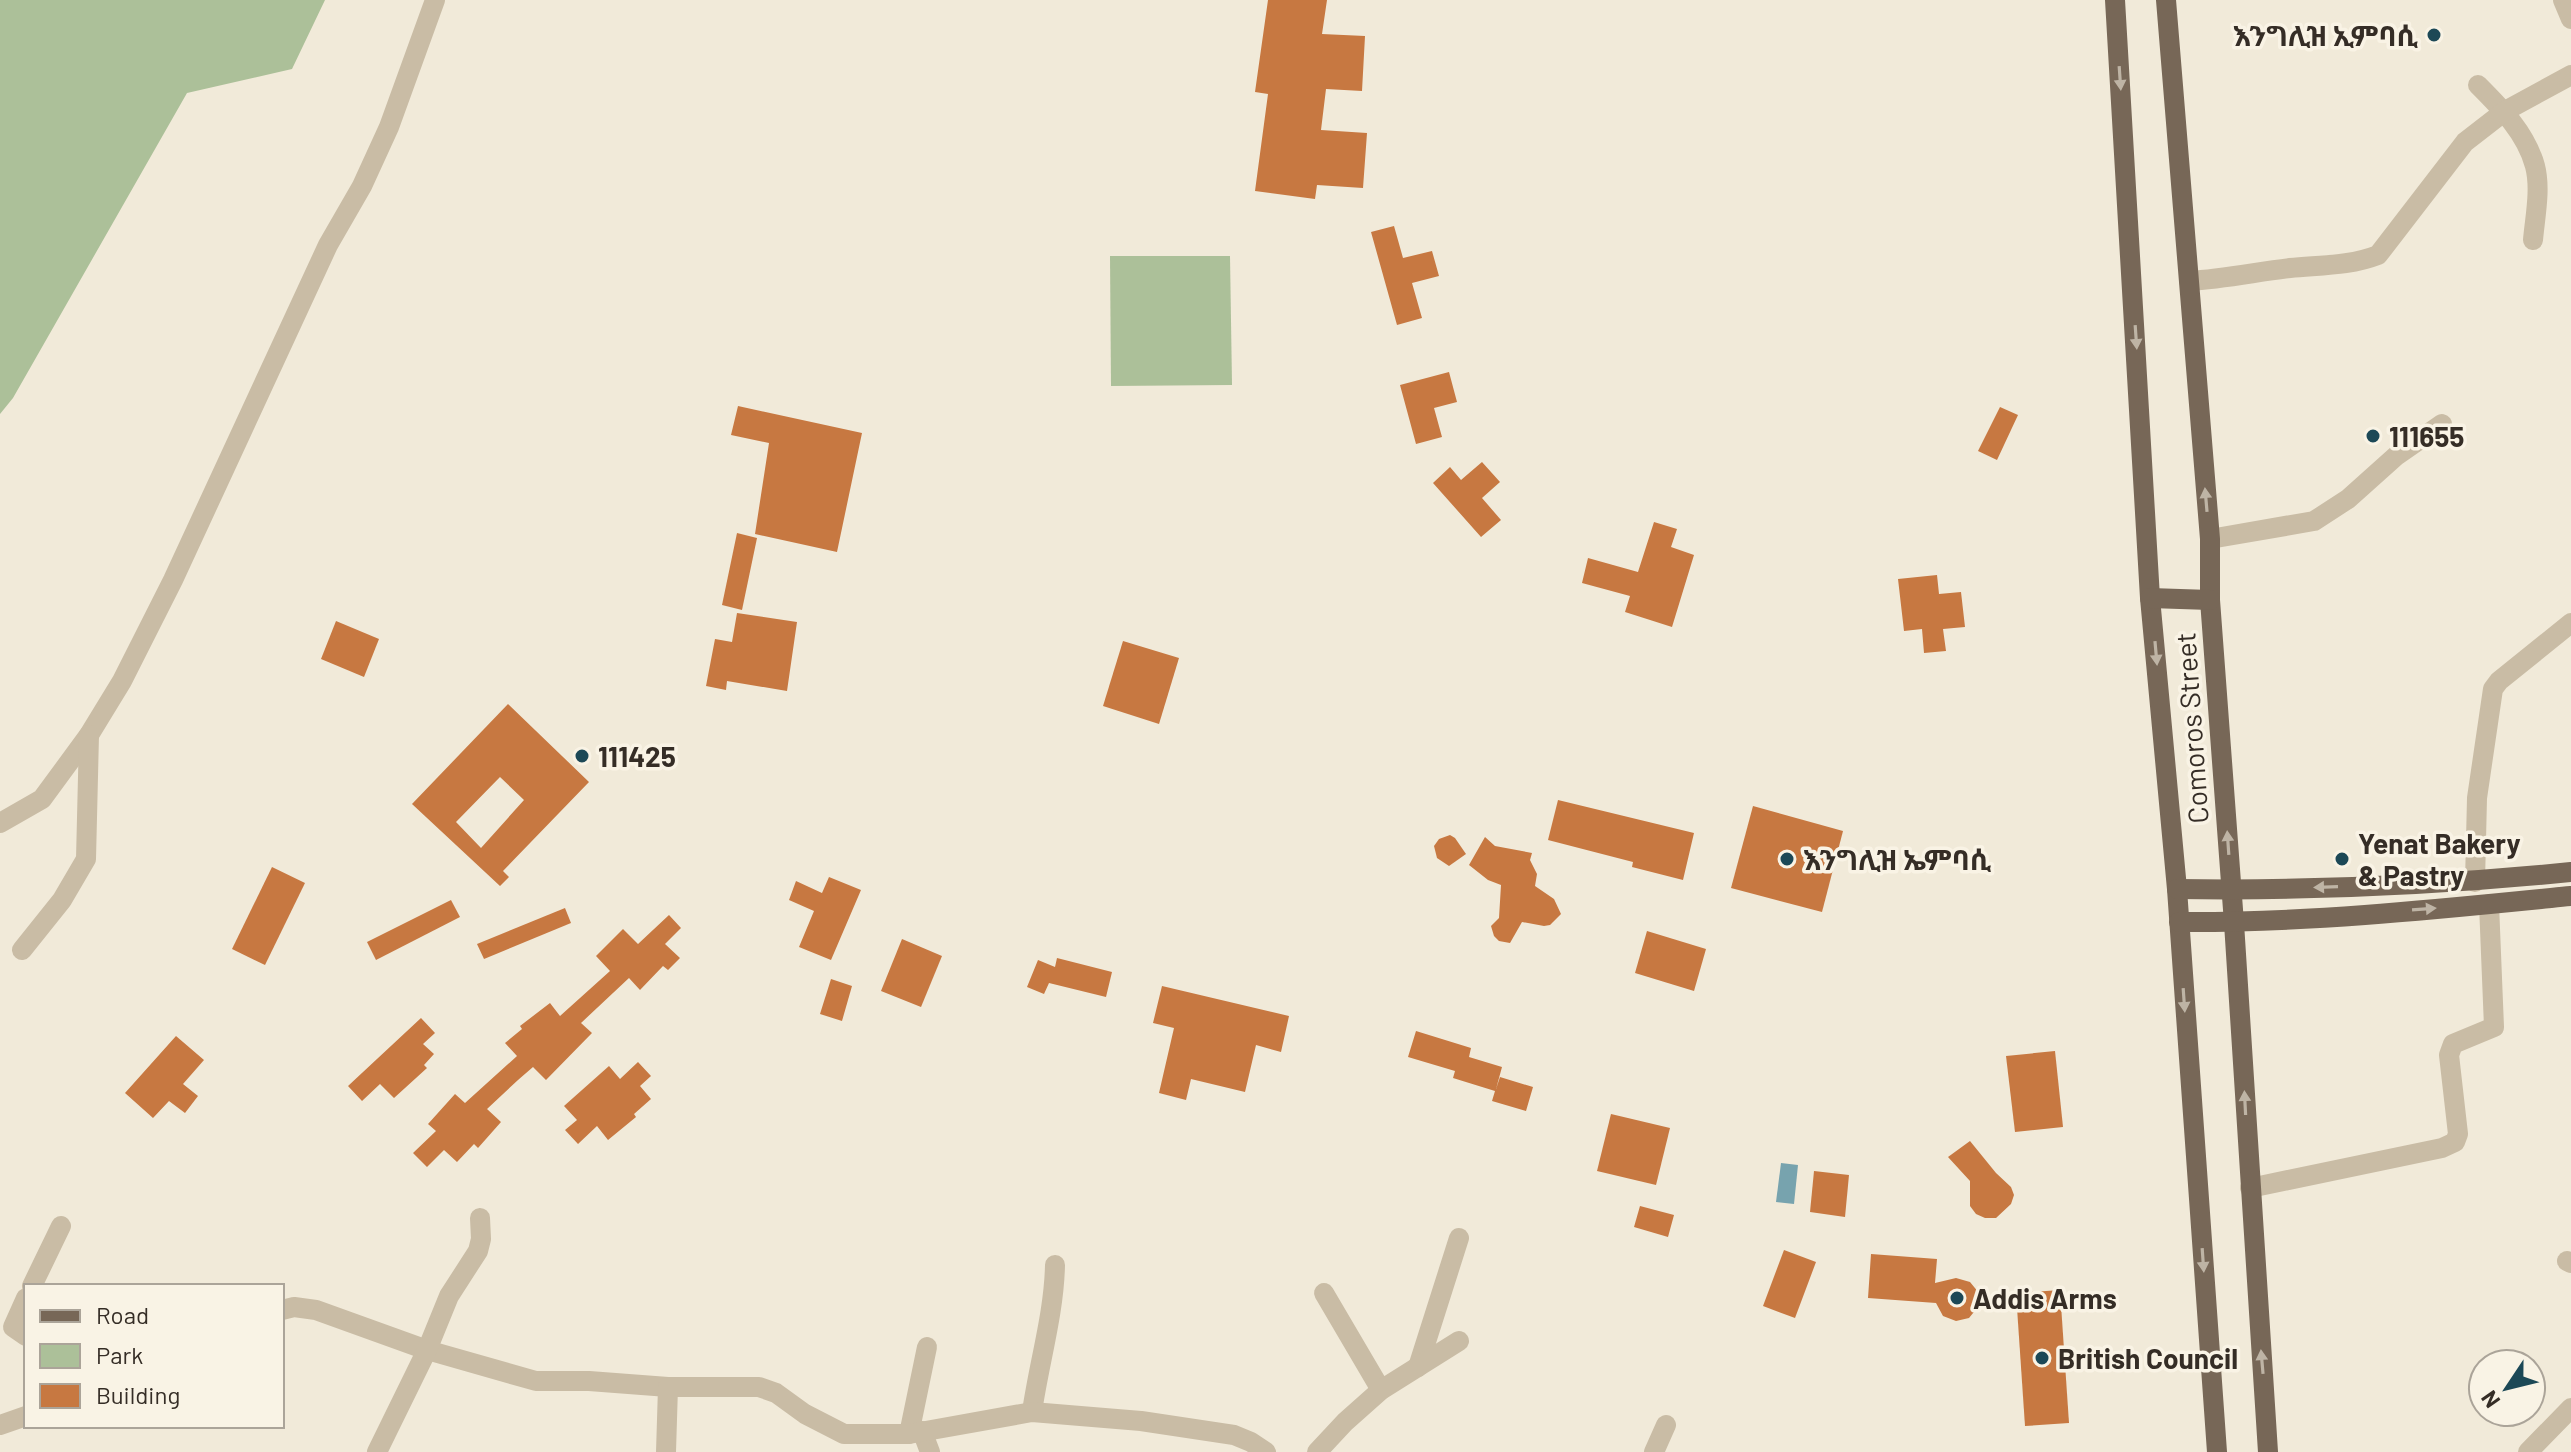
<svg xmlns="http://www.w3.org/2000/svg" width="2571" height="1452" viewBox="0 0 2571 1452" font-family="Barlow,'Noto Sans Ethiopic',sans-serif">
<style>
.green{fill:#acc099}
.water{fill:#77a3ae}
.building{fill:#c77841;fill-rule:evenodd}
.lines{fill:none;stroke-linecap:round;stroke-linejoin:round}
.minor{stroke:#c9bca5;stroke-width:20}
.major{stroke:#776757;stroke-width:20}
.oneway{fill:#beb4a5}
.poi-dot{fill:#1c4856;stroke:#f9f3e5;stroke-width:3}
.labels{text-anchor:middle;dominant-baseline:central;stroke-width:7;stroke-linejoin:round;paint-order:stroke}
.poi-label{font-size:28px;font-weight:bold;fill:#352d26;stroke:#f9f3e5;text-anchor:start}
.street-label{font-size:28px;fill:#352d26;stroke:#f9f3e5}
</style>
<rect width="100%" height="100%" fill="#f1ead9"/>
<!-- green -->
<g class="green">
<polygon points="0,0 325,0 292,69 187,93 13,398 0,414"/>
<polygon points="1110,256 1230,256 1232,385 1111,386"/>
</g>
<!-- water -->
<polygon class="water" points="1781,1163 1798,1165 1794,1204 1776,1202"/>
<!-- building -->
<g class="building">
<polygon points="1268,0 1327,0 1322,34 1365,36 1362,91 1326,89 1321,130 1367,133 1363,188 1317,185 1315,199 1255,191 1268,94 1255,92"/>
<polygon points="1394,226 1403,258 1432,251 1439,276 1412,283 1422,318 1397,325 1371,232"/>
<polygon points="1449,372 1457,402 1434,408 1442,437 1416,444 1400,385"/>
<polygon points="738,406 862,433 837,552 755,534 769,443 731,435"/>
<polygon points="2000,407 2018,415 1997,460 1978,451"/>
<polygon points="1482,462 1500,482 1482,498 1501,520 1481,537 1433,483 1450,467 1461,480"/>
<polygon points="1654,522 1677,529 1671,547 1694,555 1672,627 1625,612 1630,596 1582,583 1588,558 1638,572"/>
<polygon points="737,533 757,538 742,610 722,605"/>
<polygon points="1937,575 1939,594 1961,592 1965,627 1943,629 1946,651 1924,653 1922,629 1904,631 1898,579"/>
<polygon points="737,613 797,622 787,691 727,681 726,690 706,686 715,639 732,642"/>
<polygon points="336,621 379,639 364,677 321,659"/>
<polygon points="1123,641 1179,658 1159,724 1103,706"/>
<path d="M508,704L589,782L503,871L509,877L500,886L412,804ZM500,777L524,800L481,848L456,822Z"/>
<polygon points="1558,800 1694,833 1683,880 1632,867 1633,862 1548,840"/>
<polygon points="1753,806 1843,831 1822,912 1731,888"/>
<polygon points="1450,835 1455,838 1466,854 1449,866 1437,858 1434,846 1439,839"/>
<polygon points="1485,837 1495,846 1532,853 1530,860 1537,874 1535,886 1554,899 1561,914 1550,925 1544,926 1522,922 1510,943 1499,941 1494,936 1491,926 1499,918 1501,885 1488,880 1469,865"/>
<polygon points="272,867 305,883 265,965 232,949"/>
<polygon points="829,877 861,890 831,960 799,947 814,911 789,900 796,881 822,893"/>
<polygon points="451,900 460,917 376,960 367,942"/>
<polygon points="565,908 571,923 484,959 477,944"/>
<polygon points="669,915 681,928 665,944 680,958 668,970 663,966 640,990 629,978 581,1023 592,1033 546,1080 533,1067 518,1080 487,1109 501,1122 478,1148 474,1144 457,1162 444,1150 427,1167 413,1153 436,1131 428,1124 455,1094 465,1103 517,1056 505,1043 522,1029 520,1026 550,1003 560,1016 610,971 596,956 623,929 638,944"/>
<polygon points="1647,931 1706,949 1694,991 1635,973"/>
<polygon points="902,939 942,956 921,1007 881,991"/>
<polygon points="1057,958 1112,972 1106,997 1049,983 1044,994 1027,987 1038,960 1055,967"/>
<polygon points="831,979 852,986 842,1021 820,1014"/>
<polygon points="1162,986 1289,1016 1281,1052 1256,1045 1245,1092 1191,1079 1186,1100 1159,1093 1174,1028 1153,1023"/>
<polygon points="421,1018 435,1033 423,1044 434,1054 424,1065 427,1068 394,1098 380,1084 362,1101 348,1086"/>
<polygon points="1416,1031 1471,1048 1469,1057 1502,1067 1496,1089 1500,1077 1533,1087 1526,1111 1492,1101 1495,1091 1453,1078 1455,1071 1408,1057"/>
<polygon points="176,1036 204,1060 183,1084 198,1096 185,1113 169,1101 153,1118 125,1093"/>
<polygon points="2055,1051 2063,1127 2015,1132 2006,1056"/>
<polygon points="638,1062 651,1076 640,1086 651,1099 634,1114 636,1117 608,1140 597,1126 578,1144 565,1130 577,1120 564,1106 609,1066 620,1079"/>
<polygon points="1611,1114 1670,1128 1656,1185 1597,1171"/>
<polygon points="1970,1141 1996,1173 2011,1187 2014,1195 2011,1204 1996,1218 1985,1218 1976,1214 1970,1206 1970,1181 1948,1157"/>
<polygon points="1814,1171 1849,1175 1845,1217 1810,1212"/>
<polygon points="1640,1206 1674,1215 1668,1237 1634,1227"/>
<polygon points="1784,1250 1816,1262 1795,1318 1763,1306"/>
<polygon points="1871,1254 1937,1259 1935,1283 1956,1278 1970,1282 1979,1293 1978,1307 1969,1318 1956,1321 1943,1316 1936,1303 1868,1298"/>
<polygon points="2060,1290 2069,1423 2025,1426 2016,1293"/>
</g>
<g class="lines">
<!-- minor -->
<g class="minor">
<polyline points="2563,0 2571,19"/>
<path d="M2478,85C2501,108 2526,133 2535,166C2541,189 2535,217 2533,240"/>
<path d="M2189,281C2224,279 2256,272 2290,268C2320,265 2350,266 2378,255L2465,142L2505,111L2571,75"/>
<polyline points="2210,539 2314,521 2348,499 2396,456 2442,424"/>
<polyline points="0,823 42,799 89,735 122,681 173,580 328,245 362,186 389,127 435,0"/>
<polyline points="2475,882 2477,798 2493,689 2499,681 2571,623"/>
<polyline points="22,950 62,900 86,859 89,735"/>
<polyline points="2250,1188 2442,1148 2455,1142 2458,1134 2449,1055 2453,1044 2494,1027 2489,904"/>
<polyline points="2567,1261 2571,1263"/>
<polyline points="32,1286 61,1226"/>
<polyline points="1324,1293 1381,1390"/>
<polyline points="26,1298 13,1327 26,1336"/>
<polyline points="282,1310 294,1307 316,1310 427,1350 536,1381 589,1381 668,1387"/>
<polyline points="1418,1367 1459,1238"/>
<path d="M1032,1412C1039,1363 1054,1314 1055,1265"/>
<polyline points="0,1425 26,1416"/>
<polyline points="922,1431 930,1452"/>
<polyline points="909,1434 927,1347"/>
<polyline points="377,1452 427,1350 449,1296 478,1251 481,1239 480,1218"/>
<polyline points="666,1452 668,1387 759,1387 776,1393 805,1414 844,1434 909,1434 1032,1412 1141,1421 1234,1435 1251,1442 1266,1452"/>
<polyline points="1317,1452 1345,1422 1381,1390 1459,1341"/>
<polyline points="1654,1452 1666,1425"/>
<polyline points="2528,1452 2571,1408"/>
</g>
<!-- major -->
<g class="major">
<polyline points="2115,0 2150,598 2177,889 2217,1452"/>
<polyline points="2166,0 2210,539 2210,600 2234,923 2268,1452"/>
<polyline points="2150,598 2210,600"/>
<path d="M2177,889C2308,891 2441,885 2571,872"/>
<path d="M2179,922C2309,923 2441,909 2571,896"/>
</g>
</g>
<!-- one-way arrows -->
<defs><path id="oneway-solid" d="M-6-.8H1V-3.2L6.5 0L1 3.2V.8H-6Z" transform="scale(2)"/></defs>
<g class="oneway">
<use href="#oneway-solid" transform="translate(2120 78) rotate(86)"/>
<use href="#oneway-solid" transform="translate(2136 337) rotate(86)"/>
<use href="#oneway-solid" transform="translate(2206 500) rotate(-95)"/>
<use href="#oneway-solid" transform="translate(2156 653) rotate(85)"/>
<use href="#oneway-solid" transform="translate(2228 843) rotate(-94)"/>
<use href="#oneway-solid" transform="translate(2326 887) rotate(178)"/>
<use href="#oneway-solid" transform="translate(2424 909) rotate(-4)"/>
<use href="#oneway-solid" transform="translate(2184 1000) rotate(86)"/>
<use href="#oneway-solid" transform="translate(2245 1103) rotate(-93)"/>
<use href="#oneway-solid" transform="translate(2203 1260) rotate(86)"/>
<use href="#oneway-solid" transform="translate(2262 1362) rotate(-95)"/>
</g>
<!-- markers -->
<g class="poi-dot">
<circle cx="2434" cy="35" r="8"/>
<circle cx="2373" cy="436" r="8"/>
<circle cx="582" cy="756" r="8"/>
<circle cx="1787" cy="859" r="8"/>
<circle cx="2342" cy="859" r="8"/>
<circle cx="1957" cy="1298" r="8"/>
<circle cx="2042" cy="1358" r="8"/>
</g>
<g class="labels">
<!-- poi labels -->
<g class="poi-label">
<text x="2418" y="35" text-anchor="end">እንግሊዝ ኢምባሲ</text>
<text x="2389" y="436">111655</text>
<text x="598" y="756">111425</text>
<text x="2358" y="843">Yenat Bakery<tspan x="2358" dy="32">&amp; Pastry</tspan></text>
<text x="1803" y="859">እንግሊዝ ኤምባሲ</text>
<text x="1973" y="1298">Addis Arms</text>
<text x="2058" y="1358">British Council</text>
</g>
<!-- street labels -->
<g class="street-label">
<text transform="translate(2191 728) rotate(-94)">Comoros Street</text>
</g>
</g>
<!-- legend -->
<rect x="24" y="1284" width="260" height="144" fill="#f9f3e5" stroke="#aba499" stroke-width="2"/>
<rect x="40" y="1310" width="40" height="12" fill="#776757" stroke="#aba499" stroke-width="2"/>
<text x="96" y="1324" font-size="24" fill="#352d26">Road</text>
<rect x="40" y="1344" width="40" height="24" fill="#acc099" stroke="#aba499" stroke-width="2"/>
<text x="96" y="1364" font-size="24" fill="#352d26">Park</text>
<rect x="40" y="1384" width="40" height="24" fill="#c77841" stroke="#aba499" stroke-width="2"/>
<text x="96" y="1404" font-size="24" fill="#352d26">Building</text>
<!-- north arrow -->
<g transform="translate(2507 1388) rotate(235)"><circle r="38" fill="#f9f3e5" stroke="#aba499" stroke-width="2"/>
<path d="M0-6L14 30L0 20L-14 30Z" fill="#1c4856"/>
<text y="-12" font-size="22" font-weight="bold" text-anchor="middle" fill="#352d26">N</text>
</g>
</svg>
